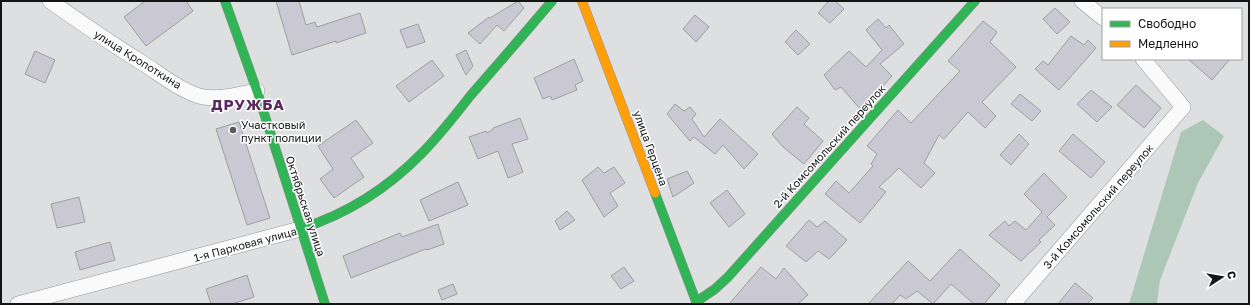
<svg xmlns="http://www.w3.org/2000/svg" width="1250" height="305" viewBox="0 0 1250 305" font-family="'Golos Text',sans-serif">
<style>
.forest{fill:#adc7b6}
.building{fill:#cac8d2;stroke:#9f9fa0}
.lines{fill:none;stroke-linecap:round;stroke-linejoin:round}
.street-casing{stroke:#949596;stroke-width:16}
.fast-casing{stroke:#949596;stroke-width:10}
.slow-casing{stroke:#949596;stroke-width:10}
.street{stroke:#fafafa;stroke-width:15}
.fast{stroke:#30b455;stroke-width:9}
.slow{stroke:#ff9f0a;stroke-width:9}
.poi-dot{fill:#5a5b5b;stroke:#fff;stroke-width:1.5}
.labels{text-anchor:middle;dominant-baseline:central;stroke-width:3;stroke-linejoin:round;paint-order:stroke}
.street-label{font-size:11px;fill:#131414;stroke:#fff}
.poi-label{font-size:11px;fill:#131414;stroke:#fff;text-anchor:start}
.district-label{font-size:15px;font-weight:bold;letter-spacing:1px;fill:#582b5f;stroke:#fff}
</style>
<rect width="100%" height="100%" fill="#dedfe0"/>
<!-- forest -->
<polygon class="forest" points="1203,120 1224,136 1198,183 1160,280 1157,304 1129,304 1181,132"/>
<!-- building -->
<g class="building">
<polygon points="145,1 186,1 193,11 146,46 124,17"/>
<polygon points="276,1 299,1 306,25 315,22 317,27 360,13 366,33 336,43 336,41 292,55"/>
<polygon points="518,1 524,8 504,31 497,25 480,44 468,33 489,17 490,18"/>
<polygon points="829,1 835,1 844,9 830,23 818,13"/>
<polygon points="1055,8 1070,22 1057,34 1043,19"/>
<polygon points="695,15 709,27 696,42 683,29"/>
<polygon points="878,19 886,28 889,25 904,44 880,64 892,76 861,110 841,87 835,90 824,75 849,51 866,67 882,50 866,30"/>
<polygon points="983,21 997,32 990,42 1016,67 982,102 996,116 985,128 968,112 944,139 939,135 924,163 935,173 921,188 899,168 879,187 886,192 860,223 825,194 836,181 849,193 873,166 871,164 877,154 867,146 898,110 911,123 960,71 948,61"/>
<polygon points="418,24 425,42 407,48 400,30"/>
<polygon points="796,30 810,44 798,55 785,42"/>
<polygon points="1071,36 1084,45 1088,40 1096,48 1059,90 1035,69 1043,61 1048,65"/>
<polygon points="466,50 473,66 466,75 456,55"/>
<polygon points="35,51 55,60 45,83 25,74"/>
<polygon points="574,59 583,81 575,85 577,90 552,100 550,96 543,99 534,78"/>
<polygon points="1188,59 1230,59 1212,80"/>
<polygon points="432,60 444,76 409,102 396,86"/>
<polygon points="1136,85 1161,108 1144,128 1117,105"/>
<polygon points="1091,90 1112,107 1097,122 1077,104"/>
<polygon points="1020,94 1041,111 1032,121 1011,104"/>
<polygon points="675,104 684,111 690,107 696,114 692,119 704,137 720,119 758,154 744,169 723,145 715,154 694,137 690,141 667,114"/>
<polygon points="797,107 809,118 804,124 823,141 804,164 782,146 772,134"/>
<polygon points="520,118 528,139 512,144 523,172 508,178 498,151 478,159 469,137 486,131 487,133 493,129 493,128"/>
<polygon points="356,120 373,143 351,158 364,177 334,198 320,179 333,169 318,146"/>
<polygon points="239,122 270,218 247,225 216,129"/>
<polygon points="1019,134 1029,144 1011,165 1000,155"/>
<polygon points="1073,134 1105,162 1091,178 1059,151"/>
<polygon points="598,167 604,173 614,167 625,183 610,193 618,206 604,217 582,180"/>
<polygon points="687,171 694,183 673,197 667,179"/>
<polygon points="1044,173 1067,197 1047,217 1055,225 1039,240 1041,242 1021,261 989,235 1005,221 1009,226 1015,221 1026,230 1042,212 1024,194"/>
<polygon points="458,182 468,205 429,221 420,200"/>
<polygon points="727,190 745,214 729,227 710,203"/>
<polygon points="79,197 85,222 57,228 51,204"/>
<polygon points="567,211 575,220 560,230 555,221"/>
<polygon points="809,220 817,227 825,221 847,240 829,259 818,251 806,262 786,246"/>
<polygon points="438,224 444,244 427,250 426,249 351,278 343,256 400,233 402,237"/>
<polygon points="110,242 115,260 80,270 75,252"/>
<polygon points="960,249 1000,285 984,304 974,304 951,284 933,304 917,291 906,299 900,295 892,304 868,304 908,261 930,281"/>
<polygon points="624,267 634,281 621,289 611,276"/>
<polygon points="761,267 776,279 784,268 808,295 798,304 729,304"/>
<polygon points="247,275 254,297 232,304 211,304 206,289"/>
<polygon points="1075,283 1093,298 1087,304 1058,304"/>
<polygon points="453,284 457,294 442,300 438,290"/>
</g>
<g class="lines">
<defs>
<g id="street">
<path d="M50,1C80,22 110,43 141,62C160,74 178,89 199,96C216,101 240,94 257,91"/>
<polyline points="1082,1 1103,18"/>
<polyline points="18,304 300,229"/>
<polyline points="1013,304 1183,107 1143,59"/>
</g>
<g id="fast">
<polyline points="225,1 257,91 325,304"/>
<polyline points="655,193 697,304"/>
<path d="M300,229C347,214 388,188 422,153C440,135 455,115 471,95C498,64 525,33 552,1"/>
<polyline points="696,302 715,289 728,277 975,1"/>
</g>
<polyline id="slow" points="582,1 655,193"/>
</defs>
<!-- street casing -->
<use href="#street" class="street-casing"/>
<!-- fast casing -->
<use href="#fast" class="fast-casing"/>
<!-- slow casing -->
<use href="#slow" class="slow-casing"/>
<!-- street -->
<use href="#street" class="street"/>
<!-- fast -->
<use href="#fast" class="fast"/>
<!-- slow -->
<use href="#slow" class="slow"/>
</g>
<!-- markers -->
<circle class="poi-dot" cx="233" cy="130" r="4"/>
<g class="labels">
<!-- street labels -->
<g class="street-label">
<text transform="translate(138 59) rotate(32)">улица Кропоткина</text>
<text transform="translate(829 146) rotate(-48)">2-й Комсомольский переулок</text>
<text transform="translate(651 148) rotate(70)">улица Герцена</text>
<text transform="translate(306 206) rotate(72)">Октябрьская улица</text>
<text transform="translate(1098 206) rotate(-49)">3-й Комсомольский переулок</text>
<text transform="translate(245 244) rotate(-15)">1-я Парковая улица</text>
</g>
<!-- poi labels -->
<g class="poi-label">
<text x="241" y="124">Участковый<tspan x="241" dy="13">пункт полиции</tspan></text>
</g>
<!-- district labels -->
<g class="district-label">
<text x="248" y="104">ДРУЖБА</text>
</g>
</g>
<!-- border -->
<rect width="1250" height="305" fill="none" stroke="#131414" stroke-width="4"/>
<!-- legend -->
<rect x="1102" y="8" width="140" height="52" fill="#ffffff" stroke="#a1a1a1"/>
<rect x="1110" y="21" width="20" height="6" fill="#30b455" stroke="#a1a1a1"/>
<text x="1138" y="28" font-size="12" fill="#131414">Свободно</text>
<rect x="1110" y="41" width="20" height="6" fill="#ff9f0a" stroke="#a1a1a1"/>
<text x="1138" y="48" font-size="12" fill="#131414">Медленно</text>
<!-- north arrow -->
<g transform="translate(1222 277) rotate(78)" stroke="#ffffff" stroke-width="3" paint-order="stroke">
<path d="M0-3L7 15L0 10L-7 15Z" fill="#131414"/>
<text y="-6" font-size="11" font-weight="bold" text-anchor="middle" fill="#131414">С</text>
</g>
</svg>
